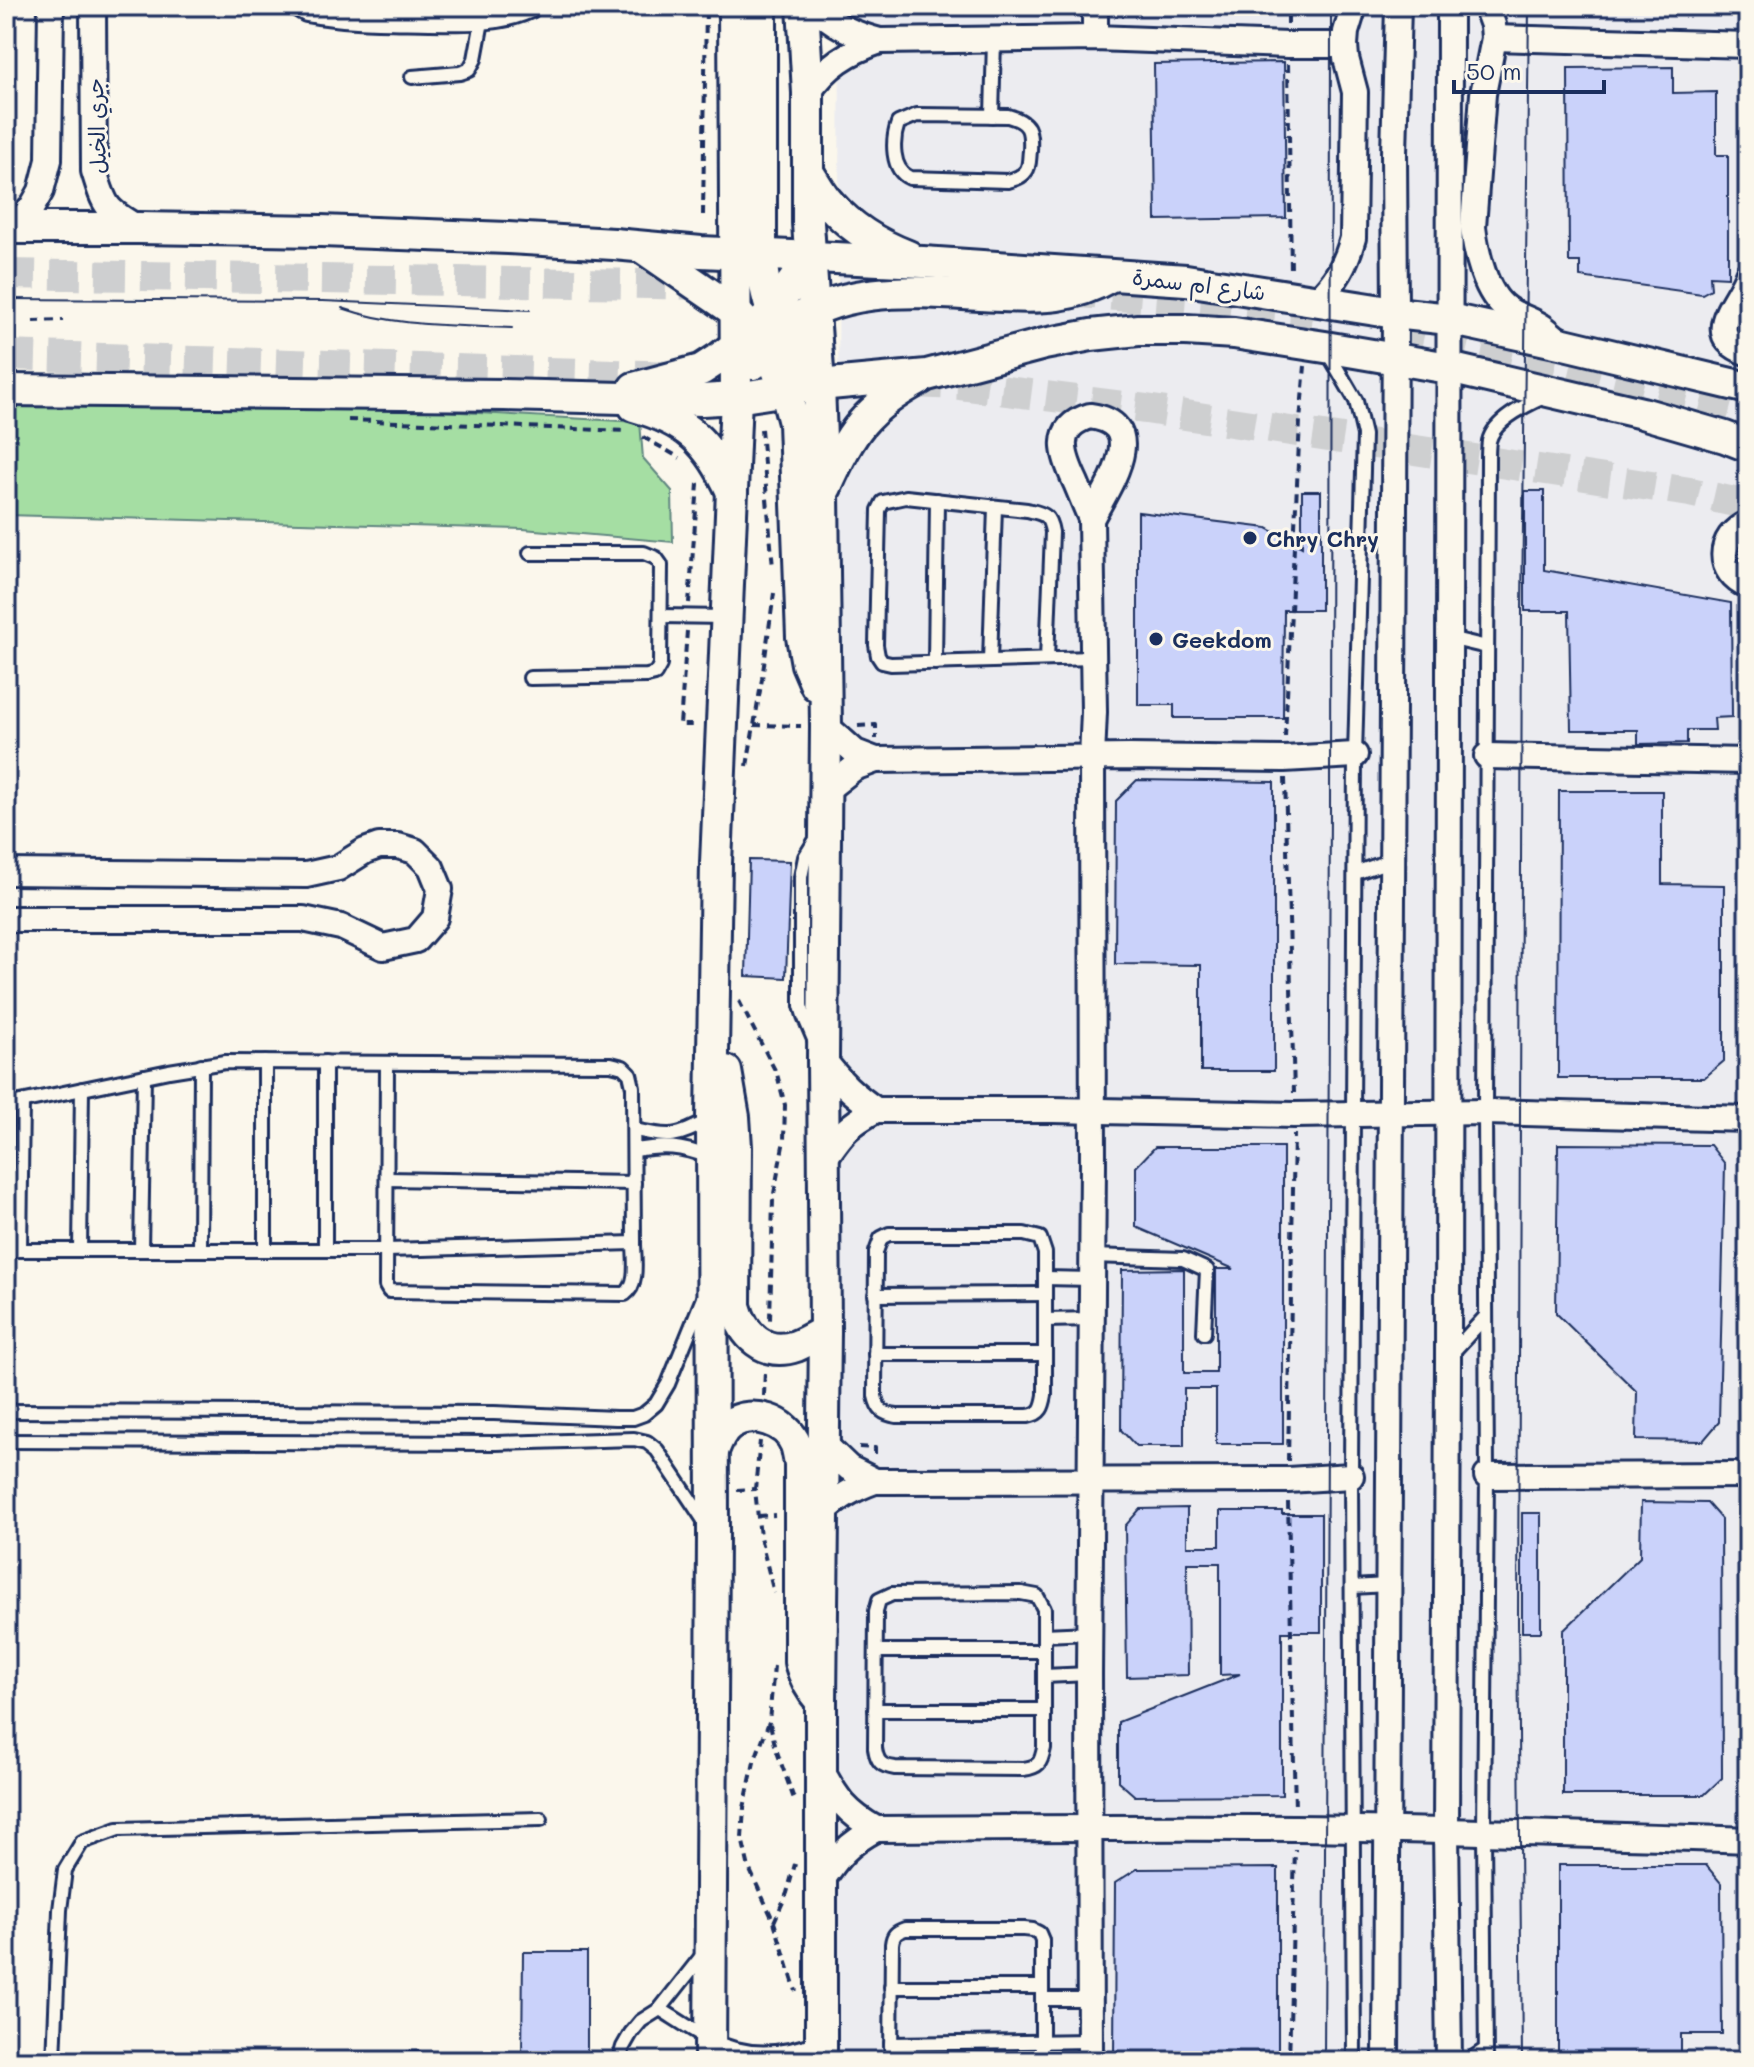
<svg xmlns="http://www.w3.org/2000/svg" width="1754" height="2067" viewBox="0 0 1754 2067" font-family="Mali,'Playpen Sans Arabic',sans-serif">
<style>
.built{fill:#ececf0}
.green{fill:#a5dea3;stroke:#608680;stroke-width:2}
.building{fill:#cad2fa;stroke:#1b2f5e;stroke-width:2}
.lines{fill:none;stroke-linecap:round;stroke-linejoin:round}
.tertiary-tunnel{stroke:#cecfd0;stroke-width:30;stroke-dasharray:30 15;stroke-linecap:butt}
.service-casing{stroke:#1b2f5e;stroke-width:18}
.minor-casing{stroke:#1b2f5e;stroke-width:30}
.tertiary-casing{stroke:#1b2f5e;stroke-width:36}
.path{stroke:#1b2f5e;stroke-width:4;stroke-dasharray:8 6;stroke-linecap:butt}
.service{stroke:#fbf7ec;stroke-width:12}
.minor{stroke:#fbf7ec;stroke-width:24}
.tertiary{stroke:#fbf7ec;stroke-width:30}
.tram{stroke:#1b2f5e;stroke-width:2}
.poi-dot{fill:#1b2f5e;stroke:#fbf7ec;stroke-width:3}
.labels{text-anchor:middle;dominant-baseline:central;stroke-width:6;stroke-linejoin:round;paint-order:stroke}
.street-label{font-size:22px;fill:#1b2f5e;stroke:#fbf7ec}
.poi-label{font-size:22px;font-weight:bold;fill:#1b2f5e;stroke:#fbf7ec;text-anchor:start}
</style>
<rect width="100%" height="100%" fill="#fbf7ec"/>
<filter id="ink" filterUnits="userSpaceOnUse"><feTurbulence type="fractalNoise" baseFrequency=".0125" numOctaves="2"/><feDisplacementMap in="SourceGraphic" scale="16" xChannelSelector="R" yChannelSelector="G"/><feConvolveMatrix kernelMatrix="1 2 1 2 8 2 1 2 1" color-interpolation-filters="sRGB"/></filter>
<g filter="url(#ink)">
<!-- built -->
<polygon class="built" points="840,6 1748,6 1748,2061 830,2061"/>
<!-- green -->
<polygon class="green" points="317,404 640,422 643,458 672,491 673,542 523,529 6,515 6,406"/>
<!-- building -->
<g class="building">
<polygon points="1284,62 1286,218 1156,220 1154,64"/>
<polygon points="1673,67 1673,93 1716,92 1716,155 1728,155 1728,277 1710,276 1711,289 1702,294 1580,277 1580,262 1569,262 1568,68"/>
<polygon points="1302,491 1321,491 1321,610 1284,610 1283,718 1174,718 1174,705 1138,705 1138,512 1267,528 1302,547"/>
<polygon points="1525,491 1544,491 1544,570 1731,603 1732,717 1714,718 1715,730 1687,730 1687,743 1638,744 1638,730 1571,730 1569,611 1525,611"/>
<polygon points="1137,780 1274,782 1274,1071 1201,1071 1201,965 1115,964 1116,801"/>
<polygon points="1559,791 1662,791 1662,884 1724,885 1724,1061 1704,1078 1558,1078"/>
<polygon points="749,860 790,861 786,978 746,976"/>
<polygon points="1558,1144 1710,1145 1725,1164 1719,1422 1703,1441 1636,1440 1637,1392 1556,1313"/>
<polygon points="1155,1147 1283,1147 1283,1444 1216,1444 1216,1389 1184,1389 1184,1446 1136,1446 1121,1430 1122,1270 1184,1269 1184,1373 1216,1373 1216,1269 1234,1269 1136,1227 1136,1167"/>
<polygon points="1641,1502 1707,1503 1721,1519 1722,1778 1704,1795 1563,1795 1563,1631 1640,1557"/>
<polygon points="1187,1508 1187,1546 1220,1546 1220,1511 1282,1511 1282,1514 1321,1514 1321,1632 1282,1632 1282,1795 1135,1796 1118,1781 1118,1722 1240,1674 1220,1675 1220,1563 1187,1563 1188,1675 1127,1677 1125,1526 1140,1509"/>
<rect x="1522" y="1513" width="19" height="119"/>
<polygon points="1558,1865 1706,1865 1721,1883 1722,2034 1681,2034 1681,2061 1558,2061"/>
<polygon points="1278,1868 1278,2061 1114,2061 1115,1883 1137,1869"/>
<polygon points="523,1952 587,1952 587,2061 522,2061"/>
</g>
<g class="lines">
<!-- tertiary-tunnel -->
<g class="tertiary-tunnel">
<polyline points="6,274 710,285"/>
<polyline points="1066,292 1313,312"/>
<polyline points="1396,324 1623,376 1748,409"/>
<polyline points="6,355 804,380"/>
<polyline points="912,383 960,385 1146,409 1690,492 1748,505"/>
</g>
<defs>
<g id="service">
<polyline points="412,77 460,73 469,70 475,59 483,16"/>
<path d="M917,115L1008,116C1030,122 1031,130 1030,151C1029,157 1030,166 1026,171C1022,177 1015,179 1008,181L910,178C891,170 892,140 898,123Z"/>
<polyline points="992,116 994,40"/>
<polyline points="1328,353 1356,401 1364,435 1355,755 1351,1476 1354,2061"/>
<polyline points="530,553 644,553 656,558 661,565 660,665 655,674 647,676 530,678"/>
<polyline points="661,616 725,617"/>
<polyline points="1449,638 1487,647"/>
<path d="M1047,659L1052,532C1049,514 1044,514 1027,510L906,497L883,502L879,510L876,645L878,656L882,662L891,664L1092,658"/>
<polyline points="990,661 995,507"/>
<polyline points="935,663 937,500"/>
<polyline points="1355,873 1392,860"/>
<polyline points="815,1042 804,1016 801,1006 801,877 805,857 818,836"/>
<path d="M387,1063L386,1286L389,1291L625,1294C639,1284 634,1258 634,1243"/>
<polyline points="6,1105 169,1071 225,1062 611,1064 623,1067 630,1074 633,1087 634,1243 387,1250 6,1250"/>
<path d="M635,1130C671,1138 676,1138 709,1120"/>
<path d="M635,1150C665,1145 680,1146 709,1157"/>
<polyline points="387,1179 634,1183"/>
<path d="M889,1234H1024L1040,1238L1045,1253V1395C1043,1407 1041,1414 1028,1416H897C883,1414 878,1410 875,1396L876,1252L881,1238Z"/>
<polyline points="265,1249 265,1062"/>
<polyline points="325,1249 325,1062"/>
<polyline points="20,1250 22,1102"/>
<polyline points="80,1250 82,1089"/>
<polyline points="141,1250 144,1076"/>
<polyline points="200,1250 201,1065"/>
<polyline points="1092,1256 1183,1259 1207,1270 1204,1333"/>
<polyline points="1045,1278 1092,1279"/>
<polyline points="875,1295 1045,1294"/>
<polyline points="1045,1320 1092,1319"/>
<polyline points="875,1354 1045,1354"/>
<polyline points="1450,1355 1486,1316"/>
<polyline points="6,1411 494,1413 616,1418 633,1418 644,1414 656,1404 668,1384 703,1298"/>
<polyline points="6,1441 496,1443 634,1439 647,1442 657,1450 705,1522"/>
<polyline points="1352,1587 1387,1585"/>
<path d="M1021,1593L1037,1596L1044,1609V1748C1041,1763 1039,1767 1023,1769L895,1768C881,1766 877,1762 875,1748L876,1611L879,1600L892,1594Z"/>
<polyline points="1044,1635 1089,1633"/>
<polyline points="876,1651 1044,1651"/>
<polyline points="1044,1676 1089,1674"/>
<polyline points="875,1710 1044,1710"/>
<polyline points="891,1987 1042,1987"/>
<polyline points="1042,1999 1090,1999"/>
<path d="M660,2009C676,2019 692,2030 709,2039C745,2058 784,2055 820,2041"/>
<polyline points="891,2044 1090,2041"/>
<polyline points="54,2061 60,1910 65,1870 82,1842 118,1829 541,1819"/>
<polyline points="399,2061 416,2059"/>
<polyline points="619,2061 623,2047 631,2033 641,2021 660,2009 705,1952"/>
<path d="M891,2061L892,1944C893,1935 896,1932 905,1929H1024L1033,1930L1039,1933L1042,1940V2061"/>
<polyline points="1468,2061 1486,2049"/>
<path d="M1486,2061L1484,1831L1487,1476L1485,1112L1488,461C1488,455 1488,448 1489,441C1494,420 1526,405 1544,397"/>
</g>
<g id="minor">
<path d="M93,6L94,171C105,207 105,209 138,228"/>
<path d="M302,6L307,9C348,17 388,16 430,17C462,17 498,20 528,6"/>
<path d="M815,6C833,26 854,34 880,41"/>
<polyline points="1095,6 1095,38"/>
<path d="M1486,6L1493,25L1494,38L1483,94L1473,227C1476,252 1485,294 1507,309C1517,316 1530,319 1541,326C1546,329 1551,334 1556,338"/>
<polyline points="1494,38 1748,45"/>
<path d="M808,93C827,65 848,52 880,41L1095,38L1288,45H1345"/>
<polyline points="6,227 22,218 32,207 41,191 49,160 51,6"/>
<path d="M1748,274C1739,302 1698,335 1748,353"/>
<path d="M1317,300C1336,282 1346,264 1353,238L1355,92L1346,58L1345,45L1346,32L1354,6"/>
<path d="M1090,416C1153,424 1106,489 1091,519C1086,507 1081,495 1076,483C1063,456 1052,427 1090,416Z"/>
<path d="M1748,523C1717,536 1716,573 1748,586"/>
<polyline points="826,726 855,752 876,760"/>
<polyline points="1487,756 1748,761"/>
<polyline points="826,790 854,768 876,760 1130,757 1284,759 1355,755"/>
<polyline points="6,872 306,875 338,868 365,851 379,846 398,846 415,851 431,867 440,889 435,918 416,940 383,947 341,927 303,919 6,919"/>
<path d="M823,1059C840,1082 853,1094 876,1110"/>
<path d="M825,1158C843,1132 848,1125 876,1110H1053L1294,1115L1485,1112L1748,1119"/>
<polyline points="824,1444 849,1468 875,1481"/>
<polyline points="1487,1476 1748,1475"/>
<path d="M823,1512C841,1496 853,1489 875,1481L1288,1480L1351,1476"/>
<path d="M822,1771C837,1799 847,1813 876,1829"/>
<path d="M821,1882C838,1856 848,1844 876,1829C1015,1828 1154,1827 1294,1828C1445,1830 1597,1835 1748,1840"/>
<polyline points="1090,2061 1089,1674 1093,1164 1092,758 1094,712 1091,519"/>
<polyline points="1386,2061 1395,313 1394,153 1398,6"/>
<polyline points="1449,2061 1446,1831 1448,1358 1450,6"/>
</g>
<g id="tertiary">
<path d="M761,6V255C766,318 782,336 819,384"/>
<polyline points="803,6 808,93 808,223 819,385 823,493 826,726 823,1059 825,1331 821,1701 821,2061"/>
<path d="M808,172C815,182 821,195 830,204C851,228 879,245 908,256"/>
<polyline points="6,228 138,228 321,231 508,238 614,244 701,252 923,262 1186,280 1395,313 1449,319 1560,343 1748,388"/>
<polyline points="643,248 736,312 753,332 776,367 785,389 794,423 802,637 807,664 816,685"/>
<path d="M753,364C762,353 770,340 781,331C844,280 926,293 1001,296C1042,298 1073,298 1109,277"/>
<polyline points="634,388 701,370 721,357 753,332 771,313 810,258"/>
<polyline points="6,390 504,395 702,400 736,398 819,385 927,375 1044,344 1091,335 1138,330 1186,330 1234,333 1325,347 1449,368 1642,413 1725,437 1748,446"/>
<path d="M634,406C687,421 709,442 732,492"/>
<path d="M826,487C850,432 866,408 920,379"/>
<path d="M726,1071L734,1117L736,1147L735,1306C743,1335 764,1357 796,1346C806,1342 816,1336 825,1331"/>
<path d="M713,1451C717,1441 721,1430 730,1424C752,1409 787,1421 796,1445C798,1451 799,1458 800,1464V1662C804,1677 809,1688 820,1700"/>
<polyline points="710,2061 713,1534 712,1118 716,863 736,398 734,6"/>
</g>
</defs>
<!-- service casing -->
<use href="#service" class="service-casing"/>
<!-- minor casing -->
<use href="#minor" class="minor-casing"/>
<!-- tertiary casing -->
<use href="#tertiary" class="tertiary-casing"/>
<!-- path -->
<g class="path">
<polyline points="1288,24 1288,6"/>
<polyline points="1288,64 1291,272"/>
<polyline points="703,215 706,6"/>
<polyline points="33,321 63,320"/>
<polyline points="348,420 627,431"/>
<polyline points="761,429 773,568"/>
<polyline points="643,437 680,458"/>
<polyline points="689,603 698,484 696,480"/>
<polyline points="687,631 680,725 697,725"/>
<polyline points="754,725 801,726"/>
<polyline points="858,726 876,725 876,739"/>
<polyline points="1285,737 1300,421 1305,366"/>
<polyline points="747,766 762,679 774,593"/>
<polyline points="1285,778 1294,1093"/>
<polyline points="739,1001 777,1074 785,1105 784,1140 773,1199 770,1320"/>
<polyline points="764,1396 765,1369"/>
<polyline points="760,1441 755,1489 760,1537 774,1593"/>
<polyline points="859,1447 875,1448 875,1458"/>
<polyline points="1288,1461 1294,1134"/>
<polyline points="737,1490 755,1489"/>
<polyline points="1288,1502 1295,1809"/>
<polyline points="758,1516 775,1515"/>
<polyline points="774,1666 769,1722 754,1762 744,1808 742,1838 749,1868 774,1922 796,1991"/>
<polyline points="770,1724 776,1749 794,1799"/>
<polyline points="774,1922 787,1893 795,1864"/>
<polyline points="1289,2061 1295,1849"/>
</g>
<!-- service -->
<use href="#service" class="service"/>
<!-- minor -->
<use href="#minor" class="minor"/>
<!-- tertiary -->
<use href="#tertiary" class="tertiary"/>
<!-- tram -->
<g class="tram">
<polyline points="6,299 323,301 530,310"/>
<path d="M342,308C396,327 455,325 512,328"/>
<polyline points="1324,2061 1330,806 1331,6"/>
<polyline points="1522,2061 1518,1621 1522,610 1529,6"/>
</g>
</g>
</g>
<!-- markers -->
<g class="poi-dot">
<circle cx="1250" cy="538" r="8"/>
<circle cx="1156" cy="639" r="8"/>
</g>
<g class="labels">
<!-- street labels -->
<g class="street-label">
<text transform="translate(96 126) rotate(-92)">جري الخيل</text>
<text transform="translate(1199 284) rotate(7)">شارع ام سمرة</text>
</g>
<!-- poi labels -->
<g class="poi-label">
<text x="1266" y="538">Chry Chry</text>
<text x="1172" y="639">Geekdom</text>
</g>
</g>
<!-- margin -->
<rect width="1754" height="2067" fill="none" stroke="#fbf7ec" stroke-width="32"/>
<rect x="16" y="16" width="1722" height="2035" fill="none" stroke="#1b2f5e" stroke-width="3" filter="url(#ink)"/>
<!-- scale -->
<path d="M1454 80v12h150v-12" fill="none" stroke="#1b2f5e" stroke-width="4"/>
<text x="1466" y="80" font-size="24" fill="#1b2f5e" stroke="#fbf7ec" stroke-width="6" paint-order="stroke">50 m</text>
</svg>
